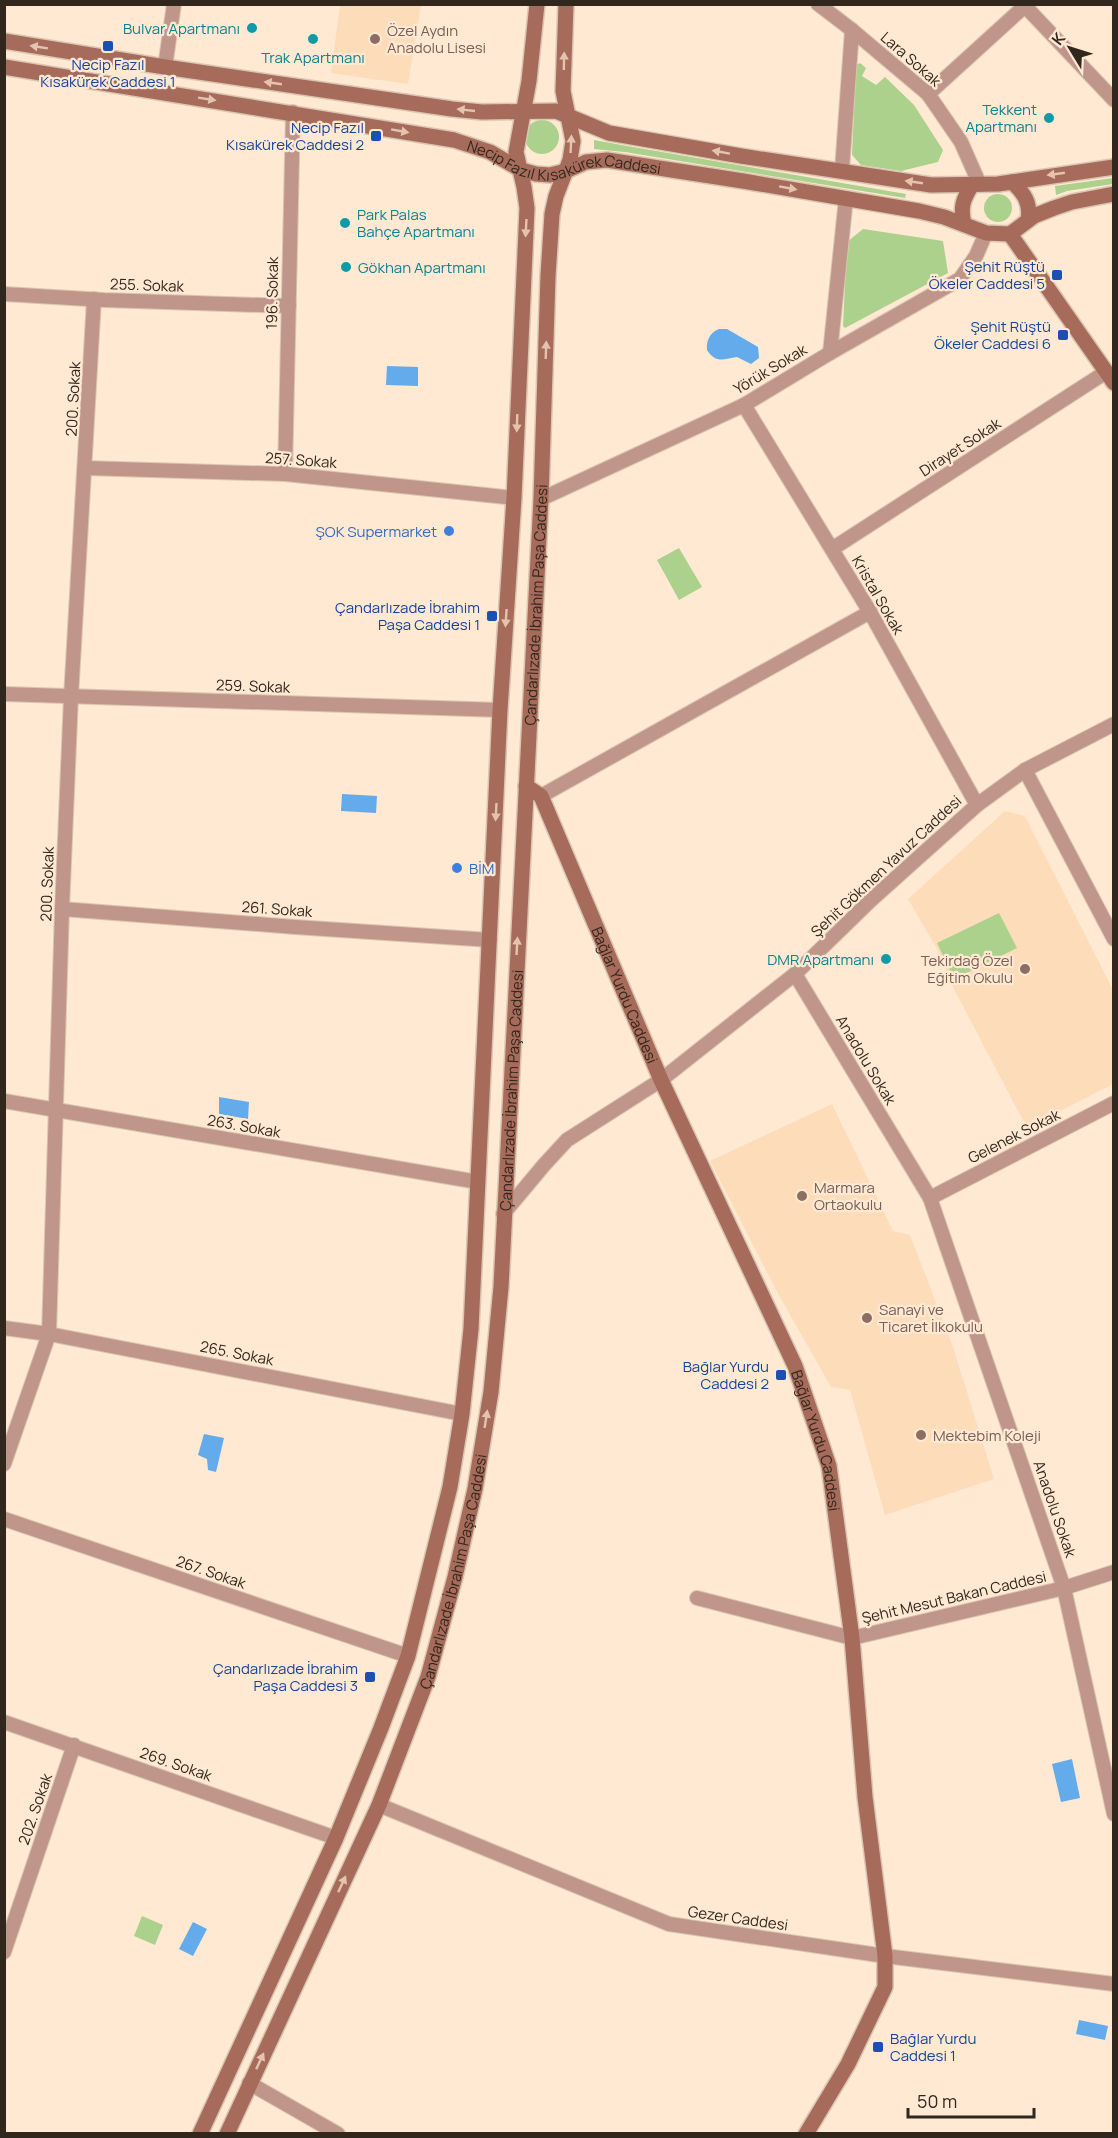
<svg xmlns="http://www.w3.org/2000/svg" width="1118" height="2138" font-family="Manrope,sans-serif">
<style>
.built{fill:#fddcba}
.green{fill:#abd18d}
.water{fill:#64abeb}
.lines{fill:none;stroke-linecap:round;stroke-linejoin:round}
.street-casing{stroke:#dac6b2;stroke-width:16}
.secondary-casing{stroke:#dac6b2;stroke-width:18}
.street{stroke:#c0968b;stroke-width:14}
.secondary{stroke:#a66b5b;stroke-width:15}
.oneway{fill:#e4c3af}
.culture-dot{fill:#0f9aa8;stroke:#ffe9d3;stroke-width:2}
.education-dot{fill:#8d6e63;stroke:#ffe9d3;stroke-width:2}
.transit-dot{fill:#1a4fb4;stroke:#ffe9d3;stroke-width:2}
.shop-dot{fill:#3f7fe0;stroke:#ffe9d3;stroke-width:2}
.labels{text-anchor:middle;dominant-baseline:central;stroke-width:4.5;stroke-linejoin:round;paint-order:stroke}
.culture-label{font-size:15px;fill:#0d838f;stroke:#ffe9d3;text-anchor:end}
.education-label{font-size:15px;fill:#785e54;stroke:#ffe9d3;text-anchor:start}
.street-label{font-size:15px;fill:#31271c;stroke:#ffe9d3}
.transit-label{font-size:15px;fill:#164399;stroke:#ffe9d3;text-anchor:end}
.shop-label{font-size:15px;fill:#366cbe;stroke:#ffe9d3;text-anchor:end}
</style>
<rect width="100%" height="100%" fill="#ffe9d3"/>
<g class="built">
<polygon points="340,5 421,5 408,84 331,73"/>
<polygon points="1005,811 1025,816 1113,990 1113,1084 1027,1128 955,991 937,949 908,899"/>
<polygon points="832,1104 893,1231 910,1235 953,1347 994,1479 885,1515 850,1390 831,1387 776,1290 710,1161"/>
</g>
<g class="green">
<polygon points="860,63 866,68 862,76 876,85 885,77 914,105 943,150 938,162 901,171 861,165 852,155 856,65"/>
<circle cx="542" cy="137" r="17"/>
<polygon points="594,140 627,146 906,194 905,198 625,152 594,149"/>
<polygon points="1113,178 1113,184 1067,191 1056,195 1055,186"/>
<circle cx="998" cy="208" r="14"/>
<polygon points="863,229 943,241 948,273 845,328 843,326 847,242"/>
<polygon points="679,548 702,587 679,600 657,560"/>
<polygon points="999,913 1017,948 954,979 937,943"/>
<polygon points="142,1916 163,1925 155,1945 134,1936"/>
</g>
<g class="water">
<path d="M719,329H727L758,347L759,358L751,364L737,357C724,359 716,364 707,350C706,341 710,332 719,329Z"/>
<polygon points="387,366 418,367 418,386 386,385"/>
<polygon points="342,794 377,796 376,813 341,811"/>
<polygon points="219,1097 249,1102 248,1119 219,1114"/>
<polygon points="204,1434 224,1438 216,1472 208,1470 207,1459 198,1455"/>
<polygon points="1072,1759 1080,1798 1061,1802 1052,1764"/>
<polygon points="193,1922 207,1929 193,1956 179,1949"/>
<polygon points="1079,2020 1108,2026 1105,2040 1076,2034"/>
</g>
<g class="lines">
<g class="street-casing">
<g id="street">
<polyline points="818,4 852,30 928,94 961,142 980,185"/>
<polyline points="1023,4 1114,100"/>
<polyline points="165,67 174,4"/>
<polyline points="928,94 1027,4"/>
<polyline points="842,170 852,30"/>
<polyline points="4,294 104,300 289,306"/>
<polyline points="830,353 846,198"/>
<polyline points="744,405 870,612 977,805"/>
<polyline points="85,468 285,474 514,498"/>
<polyline points="285,474 293,112"/>
<polyline points="541,499 744,405 830,353 960,279 976,256 986,233"/>
<polyline points="832,549 1106,372"/>
<polyline points="4,694 500,710"/>
<polyline points="1025,770 1114,939"/>
<polyline points="541,796 870,612"/>
<polyline points="62,909 295,927 490,940"/>
<polyline points="795,974 930,1198 1064,1588 1114,1814"/>
<polyline points="4,1101 478,1182"/>
<polyline points="930,1198 1114,1103"/>
<polyline points="503,1214 544,1165 567,1140 661,1080 795,974 871,900 977,805 1025,770 1114,724"/>
<polyline points="4,1328 49,1334 462,1414"/>
<polyline points="4,1464 49,1334 62,909 71,697 94,299"/>
<polyline points="4,1519 408,1656"/>
<polyline points="697,1598 852,1638 1064,1588 1114,1572"/>
<polyline points="4,1722 336,1838"/>
<polyline points="379,1805 669,1924 885,1956 1114,1984"/>
<polyline points="4,1952 74,1745"/>
<polyline points="249,2083 338,2134"/>
</g>
</g>
<g class="secondary-casing">
<g id="secondary">
<polyline points="4,41 165,67 452,109 482,112 556,111 609,133 741,156 931,185 998,184 1114,167"/>
<path id="s1" d="M4,67L454,140L490,152L521,170L536,174L550,175L566,171L586,162L607,160L743,181L919,211L944,217L986,233L1010,234L1034,216L1054,208L1072,202L1114,194"/>
<path d="M1012,182C1024,193 1031,203 1028,220"/>
<path d="M964,224C960,207 963,199 972,185"/>
<polyline points="1010,234 1114,383"/>
<path id="s2" d="M526,786L541,796L661,1080L795,1366L829,1466L852,1638L865,1797L885,1956V1987L848,2064L806,2134"/>
<polyline points="200,2134 336,1838 381,1728 408,1656 450,1487 462,1414 471,1329 500,710 514,498 527,208 524,187 516,152 529,81 537,4"/>
<path id="s3" d="M227,2134L379,1805L428,1677L455,1577L475,1489L491,1392L501,1287L541,499L548,276L552,214L556,196L570,160L573,141L563,91L566,4"/>
</g>
</g>
<use href="#street" class="street"/>
<use href="#secondary" class="secondary"/>
</g>
<defs><path id="oneway-solid" d="M-6-.8H1V-3.2L6.5 0L1 3.2V.8H-6Z" transform="scale(1.5)"/></defs>
<g class="oneway">
<use href="#oneway-solid" transform="translate(39 47) rotate(-171)"/>
<use href="#oneway-solid" transform="translate(564 61) rotate(-89)"/>
<use href="#oneway-solid" transform="translate(273 83) rotate(-172)"/>
<use href="#oneway-solid" transform="translate(207 99) rotate(9)"/>
<use href="#oneway-solid" transform="translate(466 110) rotate(-174)"/>
<use href="#oneway-solid" transform="translate(400 131) rotate(10)"/>
<use href="#oneway-solid" transform="translate(571 144) rotate(-87)"/>
<use href="#oneway-solid" transform="translate(721 152) rotate(-170)"/>
<use href="#oneway-solid" transform="translate(1056 174) rotate(172)"/>
<use href="#oneway-solid" transform="translate(914 182) rotate(-172)"/>
<use href="#oneway-solid" transform="translate(788 188) rotate(10)"/>
<use href="#oneway-solid" transform="translate(526 228) rotate(93)"/>
<use href="#oneway-solid" transform="translate(546 350) rotate(-88)"/>
<use href="#oneway-solid" transform="translate(517 423) rotate(92)"/>
<use href="#oneway-solid" transform="translate(506 618) rotate(94)"/>
<use href="#oneway-solid" transform="translate(496 812) rotate(93)"/>
<use href="#oneway-solid" transform="translate(517 946) rotate(-87)"/>
<use href="#oneway-solid" transform="translate(486 1419) rotate(-81)"/>
<use href="#oneway-solid" transform="translate(342 1884) rotate(-65)"/>
<use href="#oneway-solid" transform="translate(260 2061) rotate(-65)"/>
</g>
<g class="culture-dot">
<circle cx="252" cy="28" r="6"/>
<circle cx="313" cy="39" r="6"/>
<circle cx="1049" cy="118" r="6"/>
<circle cx="345" cy="223" r="6"/>
<circle cx="346" cy="267" r="6"/>
<circle cx="886" cy="959" r="6"/>
</g>
<g class="education-dot">
<circle cx="375" cy="39" r="6"/>
<circle cx="1025" cy="969" r="6"/>
<circle cx="802" cy="1196" r="6"/>
<circle cx="867" cy="1318" r="6"/>
<circle cx="921" cy="1435" r="6"/>
</g>
<g class="transit-dot">
<rect x="102" y="40" width="12" height="12" rx="3"/>
<rect x="370" y="130" width="12" height="12" rx="3"/>
<rect x="1051" y="269" width="12" height="12" rx="3"/>
<rect x="1057" y="329" width="12" height="12" rx="3"/>
<rect x="486" y="610" width="12" height="12" rx="3"/>
<rect x="775" y="1369" width="12" height="12" rx="3"/>
<rect x="364" y="1671" width="12" height="12" rx="3"/>
<rect x="872" y="2041" width="12" height="12" rx="3"/>
</g>
<g class="shop-dot">
<circle cx="449" cy="531" r="6"/>
<circle cx="457" cy="868" r="6"/>
</g>
<g class="labels">
<g class="culture-label">
<text x="240" y="28">Bulvar Apartmanı</text>
<text x="313" y="57" text-anchor="middle">Trak Apartmanı</text>
<text x="1037" y="109">Tekkent<tspan x="1037" dy="17">Apartmanı</tspan></text>
<text x="357" y="214" text-anchor="start">Park Palas<tspan x="357" dy="17">Bahçe Apartmanı</tspan></text>
<text x="358" y="267" text-anchor="start">Gökhan Apartmanı</text>
<text x="874" y="959">DMR Apartmanı</text>
</g>
<g class="education-label">
<text x="387" y="30">Özel Aydın<tspan x="387" dy="17">Anadolu Lisesi</tspan></text>
<text x="1013" y="960" text-anchor="end">Tekirdağ Özel<tspan x="1013" dy="17">Eğitim Okulu</tspan></text>
<text x="814" y="1187">Marmara<tspan x="814" dy="17">Ortaokulu</tspan></text>
<text x="879" y="1309">Sanayi ve<tspan x="879" dy="17">Ticaret İlkokulu</tspan></text>
<text x="933" y="1435">Mektebim Koleji</text>
</g>
<g class="street-label">
<text transform="translate(911 59) rotate(41)">Lara Sokak</text>
<text stroke="none"><textPath href="#s1" startOffset="572">Necip Fazıl Kısakürek Caddesi</textPath></text>
<text transform="translate(147 285) rotate(2)">255. Sokak</text>
<text transform="translate(272 293) rotate(-89)">196. Sokak</text>
<text transform="translate(770 369) rotate(-31)">Yörük Sokak</text>
<text transform="translate(73 399) rotate(-87)">200. Sokak</text>
<text transform="translate(960 447) rotate(-33)">Dirayet Sokak</text>
<text transform="translate(301 460) rotate(4)">257. Sokak</text>
<text transform="translate(878 595) rotate(60)">Kristal Sokak</text>
<text stroke="none"><textPath href="#s3" startOffset="1580">Çandarlızade İbrahim Paşa Caddesi</textPath></text>
<text transform="translate(253 686) rotate(2)">259. Sokak</text>
<text transform="translate(886 866) rotate(-43)">Şehit Gökmen Yavuz Caddesi</text>
<text transform="translate(47 884) rotate(-88)">200. Sokak</text>
<text transform="translate(277 909) rotate(4)">261. Sokak</text>
<text stroke="none"><textPath href="#s2" startOffset="234">Bağlar Yurdu Caddesi</textPath></text>
<text transform="translate(866 1060) rotate(59)">Anadolu Sokak</text>
<text stroke="none"><textPath href="#s3" startOffset="1094">Çandarlızade İbrahim Paşa Caddesi</textPath></text>
<text transform="translate(244 1126) rotate(10)">263. Sokak</text>
<text transform="translate(1014 1136) rotate(-27)">Gelenek Sokak</text>
<text transform="translate(237 1353) rotate(11)">265. Sokak</text>
<text stroke="none"><textPath href="#s2" startOffset="720">Bağlar Yurdu Caddesi</textPath></text>
<text transform="translate(1055 1509) rotate(71)">Anadolu Sokak</text>
<text transform="translate(211 1572) rotate(19)">267. Sokak</text>
<text stroke="none"><textPath href="#s3" startOffset="608">Çandarlızade İbrahim Paşa Caddesi</textPath></text>
<text transform="translate(954 1597) rotate(-13)">Şehit Mesut Bakan Caddesi</text>
<text transform="translate(176 1764) rotate(19)">269. Sokak</text>
<text transform="translate(35 1809) rotate(-71)">202. Sokak</text>
<text transform="translate(738 1918) rotate(8)">Gezer Caddesi</text>
</g>
<g class="transit-label">
<text x="108" y="64" text-anchor="middle">Necip Fazıl<tspan x="108" dy="17">Kısakürek Caddesi 1</tspan></text>
<text x="364" y="127">Necip Fazıl<tspan x="364" dy="17">Kısakürek Caddesi 2</tspan></text>
<text x="1045" y="266">Şehit Rüştü<tspan x="1045" dy="17">Ökeler Caddesi 5</tspan></text>
<text x="1051" y="326">Şehit Rüştü<tspan x="1051" dy="17">Ökeler Caddesi 6</tspan></text>
<text x="480" y="607">Çandarlızade İbrahim<tspan x="480" dy="17">Paşa Caddesi 1</tspan></text>
<text x="769" y="1366">Bağlar Yurdu<tspan x="769" dy="17">Caddesi 2</tspan></text>
<text x="358" y="1668">Çandarlızade İbrahim<tspan x="358" dy="17">Paşa Caddesi 3</tspan></text>
<text x="890" y="2038" text-anchor="start">Bağlar Yurdu<tspan x="890" dy="17">Caddesi 1</tspan></text>
</g>
<g class="shop-label">
<text x="437" y="531">ŞOK Supermarket</text>
<text x="469" y="868" text-anchor="start">BİM</text>
</g>
</g>
<rect width="1118" height="2138" fill="none" stroke="#31271c" stroke-width="12"/>
<g transform="translate(1070 48) rotate(308)" stroke="#ffe9d3" stroke-width="4.5" paint-order="stroke">
<path d="M0-4.5L10 22L0 15L-10 22Z" fill="#31271c"/>
<text y="-9" font-size="16" font-weight="bold" text-anchor="middle" fill="#31271c">K</text>
</g>
<path d="M908 2108v9h126v-9" fill="none" stroke="#31271c" stroke-width="3"/>
<text x="917" y="2108" font-size="18" fill="#31271c" stroke="#ffe9d3" stroke-width="4.5" paint-order="stroke">50 m</text>
</svg>
